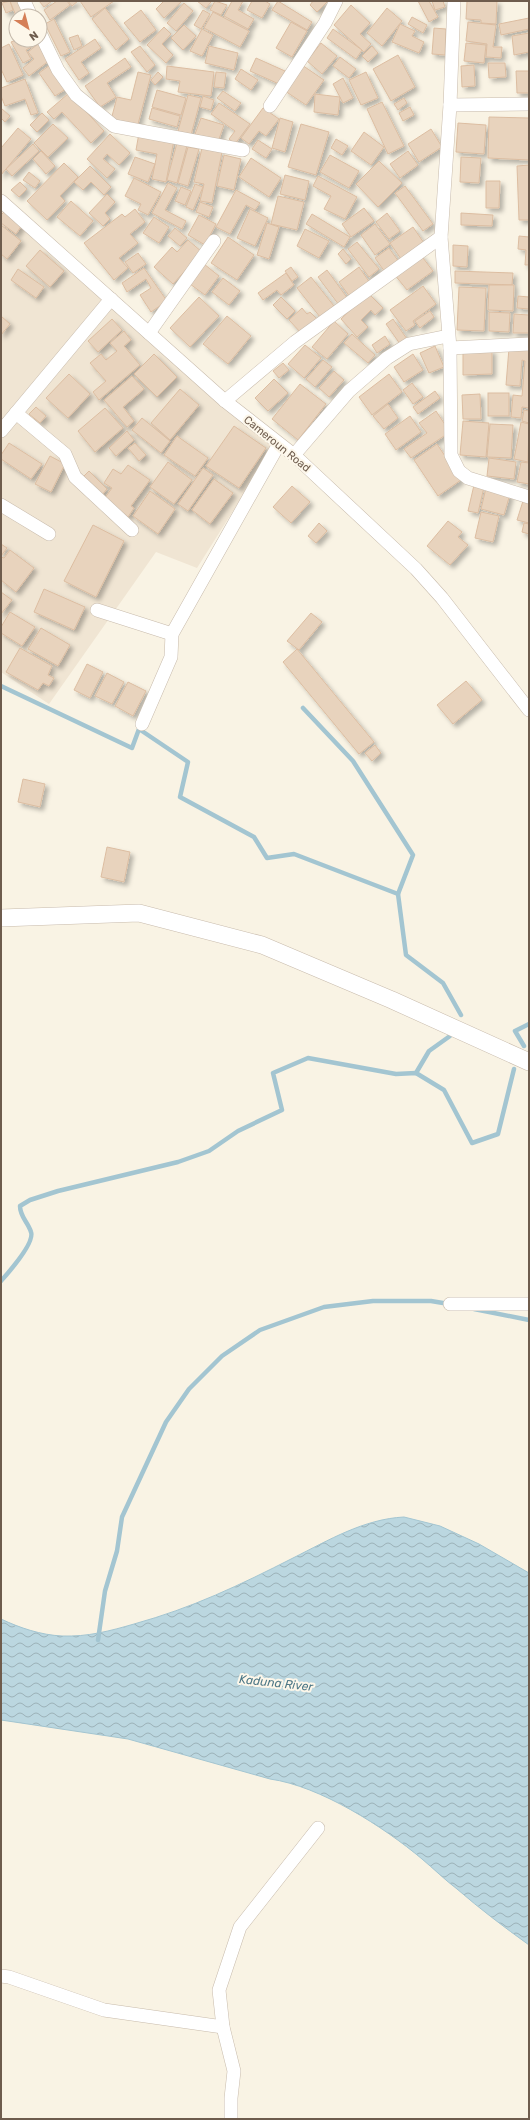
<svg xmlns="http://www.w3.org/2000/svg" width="530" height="2120" font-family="Rubik,sans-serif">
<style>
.residential{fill:#f0e5d3}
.water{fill:url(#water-waves);stroke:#a3c5d1}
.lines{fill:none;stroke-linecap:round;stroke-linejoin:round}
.stream{stroke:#a3c5d1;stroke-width:4.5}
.building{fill:#e8d3bd;stroke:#dcbda1;filter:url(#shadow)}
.minor-casing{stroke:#c8bbac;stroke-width:14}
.tertiary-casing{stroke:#c8bbac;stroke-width:18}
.minor{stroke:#fff;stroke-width:13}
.tertiary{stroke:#fff;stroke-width:17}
.labels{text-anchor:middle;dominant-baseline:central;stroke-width:4;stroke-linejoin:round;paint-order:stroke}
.street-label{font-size:11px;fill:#6e5c4d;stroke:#fdf7ea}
.water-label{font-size:12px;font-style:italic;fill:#4c7786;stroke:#fdf7ea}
</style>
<defs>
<pattern id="water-waves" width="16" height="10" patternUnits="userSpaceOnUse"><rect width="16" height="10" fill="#bbd7e0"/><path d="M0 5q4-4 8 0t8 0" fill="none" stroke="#9cb2b8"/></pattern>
<filter id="shadow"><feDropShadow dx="3.5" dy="3.5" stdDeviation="2" flood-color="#0004"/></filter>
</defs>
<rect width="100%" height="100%" fill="#f9f3e4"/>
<polygon class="residential" points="1,200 274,446 197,568 156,552 49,704 1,672"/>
<path class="water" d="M404,1517L440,1526L479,1544L529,1573V1945C504,1927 480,1909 457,1889C445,1880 434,1869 422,1859C384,1827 320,1786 270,1779L128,1739L1,1720V1619C20,1628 41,1635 62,1636C87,1637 110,1631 134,1624C192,1608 240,1585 293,1558C329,1540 364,1519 404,1517Z"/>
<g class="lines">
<g class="stream">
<polyline points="1,686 132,748 139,729 188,762 180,797 254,837 267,858 294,854 398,894"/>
<polyline points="303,708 353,761 413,855 398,894 406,955 443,983 461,1015"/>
<polyline points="524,1046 515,1031 529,1024"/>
<polyline points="416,1073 429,1051 450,1036"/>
<path d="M1,1281C9,1272 35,1243 31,1232C28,1222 20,1217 20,1206L30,1200L58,1191L178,1162L209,1151L238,1131L282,1110L273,1073L308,1058L396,1074L416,1073L444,1090L472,1143L498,1134L514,1069"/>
<polyline points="474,1309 529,1320"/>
<polyline points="98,1640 105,1591 117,1551 122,1517 166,1422 189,1389 222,1356 260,1330 324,1307 373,1301 431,1301 449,1304"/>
</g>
</g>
<g class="building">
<polygon points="10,1 13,10 6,13 2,3"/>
<polygon points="10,1 22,1 28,16 16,16"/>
<polygon points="39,1 52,1 44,7"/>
<polygon points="57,1 67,1 70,5 50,20 44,10"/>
<polygon points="68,1 78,1 72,6"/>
<polygon points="80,1 114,1 91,17"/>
<polygon points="164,1 182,1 164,18 156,9"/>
<polygon points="197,1 210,1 211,2 206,8"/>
<polygon points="215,1 227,5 221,15 210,10"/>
<polygon points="232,1 243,1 238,10 254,19 248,29 224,16"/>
<polygon points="252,1 265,1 270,4 262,18 247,10"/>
<polygon points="278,1 312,22 307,30 272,10"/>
<polygon points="313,1 328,1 317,12 310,5"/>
<polygon points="418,1 429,1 438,17 429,22"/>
<polygon points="432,1 443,1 445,7 435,10"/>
<polygon points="467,1 497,1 496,24 481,23 481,20 466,19"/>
<polygon points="184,3 193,11 176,31 167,23"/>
<polygon points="351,5 370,23 360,34 371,44 364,52 334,25"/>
<polygon points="105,8 129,39 116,50 92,19"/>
<polygon points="387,8 402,21 382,46 367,33"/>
<polygon points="141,10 156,30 140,42 124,23"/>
<polygon points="203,10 210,14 201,29 194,25"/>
<polygon points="213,12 249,31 240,47 204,28"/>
<polygon points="412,17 427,25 423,33 408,24"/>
<polygon points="529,18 529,29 501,35 499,24"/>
<polygon points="54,19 70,52 61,56 45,24"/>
<polygon points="291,22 307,31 292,57 276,48"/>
<polygon points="468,22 496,25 493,47 502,47 501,58 486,57 487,44 466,41"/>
<polygon points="400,24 415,31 412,36 424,42 419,53 392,42"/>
<polygon points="184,25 196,36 183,50 171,38"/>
<polygon points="164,27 171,34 162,44 173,55 166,63 147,45"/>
<polygon points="434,28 446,29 445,55 432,54"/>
<polygon points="202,29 213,35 202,56 190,51"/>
<polygon points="333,29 362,50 356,59 327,38"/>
<polygon points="529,33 529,52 514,55 512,36"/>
<polygon points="78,35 82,46 74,50 69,38"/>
<polygon points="95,39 101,48 81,62 89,73 79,80 65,59"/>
<polygon points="16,40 39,40 40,42 26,50 31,59 23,63 11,42"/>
<polygon points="321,43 337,56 322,74 307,61"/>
<polygon points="466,43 486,45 484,63 464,61"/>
<polygon points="9,44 23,75 7,82 1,69 1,48"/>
<polygon points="38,44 50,60 29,76 23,68 34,59 28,52"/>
<polygon points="140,46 155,65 147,72 131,52"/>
<polygon points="209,46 238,53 234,70 205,63"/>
<polygon points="372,46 378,53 368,62 362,56"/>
<polygon points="398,55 415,87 391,101 373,69"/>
<polygon points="340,57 356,69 349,78 333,66"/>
<polygon points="125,58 131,67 107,83 116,97 100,107 85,86"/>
<polygon points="256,58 285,71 279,84 250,71"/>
<polygon points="488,63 505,63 506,77 489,78"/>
<polygon points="50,65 66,89 55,96 39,73"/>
<polygon points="302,65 324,80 306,105 285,91"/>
<polygon points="474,65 475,86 462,87 461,66"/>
<polygon points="167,66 214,72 211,96 178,92 180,81 166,79"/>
<polygon points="241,69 258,80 251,90 235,79"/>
<polygon points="516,71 529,71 529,93 517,93"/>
<polygon points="138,72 151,75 137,128 111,120 117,97 131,100"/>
<polygon points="158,72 163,77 155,85 151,80"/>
<polygon points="216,72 226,73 224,88 214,87"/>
<polygon points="366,72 378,98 361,105 349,80"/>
<polygon points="343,78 353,98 343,103 333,84"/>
<polygon points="25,79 38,113 31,115 25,99 5,106 1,96 1,88"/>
<polygon points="157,90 186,98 181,115 152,107"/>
<polygon points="223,91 241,103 235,111 217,98"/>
<polygon points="69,93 104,131 91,143 62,112 54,119 47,112"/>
<polygon points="315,94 340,97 338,115 314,112"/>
<polygon points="188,95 201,98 191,135 178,131"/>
<polygon points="203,96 214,100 211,110 200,107"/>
<polygon points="404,98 407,103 398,110 394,104"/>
<polygon points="382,102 404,146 388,154 367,109"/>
<polygon points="219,103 250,124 235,144 229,139 235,131 211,114"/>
<polygon points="410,107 414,115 403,121 399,113"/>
<polygon points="1,108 10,116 5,122 1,118"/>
<polygon points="152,108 180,116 177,127 149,119"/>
<polygon points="263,108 279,119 266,136 259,131 249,144 241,138"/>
<polygon points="42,113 49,120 37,132 30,125"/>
<polygon points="489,117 529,118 529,160 488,158"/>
<polygon points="201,118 224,125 218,142 195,134"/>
<polygon points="280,118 293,122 285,152 272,148"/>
<polygon points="458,123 486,125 484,154 456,152"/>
<polygon points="53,124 68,138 48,157 34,143"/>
<polygon points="301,124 329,132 316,175 288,167"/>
<polygon points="18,128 31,139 1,175 1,148"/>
<polygon points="431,129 442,147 419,162 408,144"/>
<polygon points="364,132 384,147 371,165 351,151"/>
<polygon points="139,133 174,140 166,182 152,179 157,154 136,150"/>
<polygon points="110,134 130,153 119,165 107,154 103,159 115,169 107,178 87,159"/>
<polygon points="336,139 348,146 342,155 331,148"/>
<polygon points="258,140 272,149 266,158 252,149"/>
<polygon points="177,143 187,146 177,183 167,180"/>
<polygon points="33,144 39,151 12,176 6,169"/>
<polygon points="188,147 199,149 188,186 178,183"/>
<polygon points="202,148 222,152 212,203 200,201 204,184 194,182"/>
<polygon points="41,151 55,166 46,174 33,159"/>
<polygon points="408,151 418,165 400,178 390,164"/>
<polygon points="224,155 241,159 234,190 217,186"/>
<polygon points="330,155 359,171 349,188 320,172"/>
<polygon points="135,157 155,164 148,182 128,174"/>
<polygon points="461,157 481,158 479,183 460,182"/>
<polygon points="251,158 281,178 269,197 239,177"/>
<polygon points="379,161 402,183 378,207 356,184"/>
<polygon points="64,163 78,177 60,196 65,201 47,220 27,201"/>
<polygon points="529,165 529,220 519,220 517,166"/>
<polygon points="90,166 111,187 104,195 91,182 83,190 74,182"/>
<polygon points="29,172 40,181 35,188 23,180"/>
<polygon points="285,175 309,181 305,200 280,194"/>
<polygon points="318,176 357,197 345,219 324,209 331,196 313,186"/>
<polygon points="134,178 161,192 148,215 138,210 141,204 125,196"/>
<polygon points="486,181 500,181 499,208 486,208"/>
<polygon points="20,182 27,189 19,197 11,190"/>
<polygon points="168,183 177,188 165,210 186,221 182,229 152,213"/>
<polygon points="195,184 203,187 193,210 186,207"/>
<polygon points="405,186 433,224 423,231 395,193"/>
<polygon points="181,187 191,191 185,205 175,201"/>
<polygon points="236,190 260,203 255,210 246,205 230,234 216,227"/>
<polygon points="107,194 115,202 105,213 110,219 103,226 89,213"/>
<polygon points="278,196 304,202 297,230 271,224"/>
<polygon points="71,201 93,221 80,236 57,217"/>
<polygon points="200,202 213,207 209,217 196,212"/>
<polygon points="364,208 374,221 351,237 342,224"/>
<polygon points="135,209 145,222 130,234 138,243 119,258 128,268 114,280 84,243 122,214 125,217"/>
<polygon points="250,209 268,218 255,246 237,238"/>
<polygon points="4,212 22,225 16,234 1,223 1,215"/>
<polygon points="387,213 400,231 389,239 376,222"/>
<polygon points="461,213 493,215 492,226 461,225"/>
<polygon points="312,214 350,237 344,247 306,224"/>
<polygon points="199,215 216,224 205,245 188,235"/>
<polygon points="154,217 169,227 159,243 143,233"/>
<polygon points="267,223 279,227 269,259 257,255"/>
<polygon points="375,224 390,244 375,255 361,235"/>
<polygon points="1,225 21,241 7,259 1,254"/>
<polygon points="413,227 424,243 401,259 390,243"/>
<polygon points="175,228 187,238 180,246 168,236"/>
<polygon points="305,229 329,241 319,258 297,246"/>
<polygon points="519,236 529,237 529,265 525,265 526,250 518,249"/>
<polygon points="228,237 254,255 237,280 211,263"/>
<polygon points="188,240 202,252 173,284 154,267 172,247 177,252"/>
<polygon points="357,242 379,269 369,277 348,249"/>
<polygon points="453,245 468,246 467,267 453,266"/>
<polygon points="389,248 399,262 385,272 375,258"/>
<polygon points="343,249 351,259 346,264 338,254"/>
<polygon points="40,250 64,271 50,287 26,266"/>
<polygon points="138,253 146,264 133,273 125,262"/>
<polygon points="420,254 433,271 407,290 394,274"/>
<polygon points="204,264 219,276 205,295 190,284"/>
<polygon points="291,267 298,277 292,281 285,271"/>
<polygon points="359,267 370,283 350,297 339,282"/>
<polygon points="144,268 167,301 151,312 140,295 151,288 146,279 127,292 122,283"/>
<polygon points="18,269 44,287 36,298 11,280"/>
<polygon points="327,270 348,299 339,305 318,277"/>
<polygon points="455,271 513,273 512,285 455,283"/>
<polygon points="286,273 294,285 281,295 277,290 263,300 258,293"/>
<polygon points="311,277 334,306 320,317 297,288"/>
<polygon points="223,278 240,291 229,305 212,292"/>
<polygon points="489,285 514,285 513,311 488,310"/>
<polygon points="423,286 436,304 413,321 415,325 406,331 390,310"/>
<polygon points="459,287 486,288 484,331 457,330"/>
<polygon points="368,293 383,308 375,315 371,310 361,320 368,327 357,337 341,319"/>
<polygon points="518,296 529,297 529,309 517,308"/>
<polygon points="199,297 219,316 190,347 170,328"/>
<polygon points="281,297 295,311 287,319 273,305"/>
<polygon points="302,308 307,314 310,312 317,319 301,333 289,320"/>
<polygon points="430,311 434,317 420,328 415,321"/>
<polygon points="489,312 510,313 509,332 489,331"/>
<polygon points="514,314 529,315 529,333 513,333"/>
<polygon points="1,316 10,324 1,335"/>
<polygon points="227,316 251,336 228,364 203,344"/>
<polygon points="112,319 122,330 98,352 88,341"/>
<polygon points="393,319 407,339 400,344 386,324"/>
<polygon points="334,321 348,334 327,359 312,347"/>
<polygon points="124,331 131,340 124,346 140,365 99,400 93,392 106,381 90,363 101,354 106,360 117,351 110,343"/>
<polygon points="352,334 375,355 368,363 344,343"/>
<polygon points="385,336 390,344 377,353 372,345"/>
<polygon points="305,345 321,358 304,378 288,364"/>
<polygon points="435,346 444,367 429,373 420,353"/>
<polygon points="509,348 529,350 529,408 522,407 521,418 511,417 513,395 522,396 525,361 522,360 520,386 506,385"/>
<polygon points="463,350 492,350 492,374 463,375"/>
<polygon points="154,354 177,377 157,397 134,374"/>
<polygon points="413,354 423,370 404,382 394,367"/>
<polygon points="323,360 332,367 315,387 306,379"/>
<polygon points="283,363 289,370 279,378 273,371"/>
<polygon points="334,371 344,380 329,397 319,388"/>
<polygon points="69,374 90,394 68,418 46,398"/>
<polygon points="389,374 402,392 372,415 359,397"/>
<polygon points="132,376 144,389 123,407 134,421 127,427 104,400"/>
<polygon points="274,379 288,393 268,411 255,398"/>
<polygon points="412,383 423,397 413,404 403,390"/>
<polygon points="300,384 326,404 298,440 272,419"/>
<polygon points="180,389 199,405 170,440 151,423"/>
<polygon points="435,391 440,398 418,414 413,407"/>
<rect x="488" y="393" width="21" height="23"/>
<polygon points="480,394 481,419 463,419 462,395"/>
<polygon points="388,404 398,418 384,429 373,416"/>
<polygon points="36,407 46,416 40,423 29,414"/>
<polygon points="105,408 123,428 95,452 78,431"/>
<polygon points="524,410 529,411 529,423 522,421"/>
<polygon points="436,411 450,432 411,458 404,449 427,433 419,423"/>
<polygon points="410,416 421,432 396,450 385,434"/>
<polygon points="142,418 170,441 161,453 132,430"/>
<polygon points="463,421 489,423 486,457 460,455"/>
<polygon points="521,422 529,424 528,462 514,459"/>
<polygon points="490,424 513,425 511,458 487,457"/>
<polygon points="234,426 266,448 239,488 206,466"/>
<polygon points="127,431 134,440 116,456 109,448"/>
<polygon points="177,436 208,458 195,476 164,455"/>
<polygon points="9,443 42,464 31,479 1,459 1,455"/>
<polygon points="135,443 146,455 139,461 128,448"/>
<polygon points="437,444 461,480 438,496 414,460"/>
<polygon points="50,456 65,464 51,492 35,484"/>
<polygon points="489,458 516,462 514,479 487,476"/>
<polygon points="168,462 192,480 174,504 150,487"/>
<polygon points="521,462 529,463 529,484 517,482"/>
<polygon points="128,465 150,480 131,506 134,508 128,517 104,499 112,488 104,483 113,469 121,474"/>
<polygon points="203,468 213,475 188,511 178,504"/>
<polygon points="89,471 107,489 101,496 83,477"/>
<polygon points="214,479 233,493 210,524 192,510"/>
<polygon points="474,485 484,487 478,513 468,511"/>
<polygon points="292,486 310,502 291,523 273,507"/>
<polygon points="486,488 510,494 504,515 481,509"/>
<polygon points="150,491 175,509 158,534 133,516"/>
<polygon points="523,501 529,502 529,523 517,520"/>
<polygon points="481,512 499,516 493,542 475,538"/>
<polygon points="448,521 462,532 458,537 468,545 450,565 427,546"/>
<polygon points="319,523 327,531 316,543 308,536"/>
<polygon points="524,523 529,524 529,534 522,532"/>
<polygon points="93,525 124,541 96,597 64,581"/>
<polygon points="1,544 7,548 1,556"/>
<polygon points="10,550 34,568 16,592 1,580 1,557 4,558"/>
<polygon points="44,589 85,607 74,630 34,612"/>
<polygon points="1,592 12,600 1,614"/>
<polygon points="10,612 35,627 22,646 1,633 1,627"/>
<polygon points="311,613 322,622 299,650 287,641"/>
<polygon points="41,628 70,645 58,666 28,649"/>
<polygon points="20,648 52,666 48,675 54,678 49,686 43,683 38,690 6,672"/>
<polygon points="297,649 374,742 359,754 283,662"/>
<polygon points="87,664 103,672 90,698 74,690"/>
<polygon points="107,673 124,682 112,704 95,696"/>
<polygon points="466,681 482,700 453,724 437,705"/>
<polygon points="128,682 146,691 133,716 115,706"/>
<polygon points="375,745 381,753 372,761 365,753"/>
<polygon points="23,779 45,784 40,807 18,802"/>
<polygon points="107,847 130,852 124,882 101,877"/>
</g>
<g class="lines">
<g class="minor-casing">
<g id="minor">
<polyline points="24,1 31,16"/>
<polyline points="454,1 450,105 441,237 450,348 451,455 459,471 468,478 529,497"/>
<polyline points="40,33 58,70 76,95 114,126 243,150"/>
<polyline points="450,105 529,104"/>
<polyline points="270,106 325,23 336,1"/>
<polyline points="1,201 225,401 294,455 416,569 442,598 529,710"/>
<polyline points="149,333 214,241"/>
<polyline points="450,348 529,344"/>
<polyline points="225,401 295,342 441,237"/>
<polyline points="16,413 65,454 75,477 132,530"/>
<polyline points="1,431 111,299"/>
<polyline points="294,455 349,391 387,358 409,344 448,336"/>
<polyline points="1,505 49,534"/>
<polyline points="97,610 172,634"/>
<polyline points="142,724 171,657 172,634 279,444"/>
<polyline points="450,1304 529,1304"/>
<polyline points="1,1976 9,1977 104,2010 223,2027"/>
<polyline points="231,2119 231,2098 234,2071 223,2027 219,1990 240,1927 318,1828"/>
</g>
</g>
<g class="tertiary-casing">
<polyline id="tertiary" points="1,918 139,913 262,945 392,1000 529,1062"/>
</g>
<use href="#minor" class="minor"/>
<use href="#tertiary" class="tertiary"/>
</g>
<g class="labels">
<g class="street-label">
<text transform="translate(277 444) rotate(39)">Cameroun Road</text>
</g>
<g class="water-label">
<text transform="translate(276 1683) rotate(6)">Kaduna River</text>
</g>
</g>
<rect width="530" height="2120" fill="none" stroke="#6e5c4d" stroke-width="4"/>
<g transform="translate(28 28) rotate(144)"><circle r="19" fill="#fdf7ea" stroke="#c4b9ab"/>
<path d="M0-3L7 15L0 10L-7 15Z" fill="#d57f57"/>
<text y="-6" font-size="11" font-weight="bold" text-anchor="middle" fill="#6e5c4d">N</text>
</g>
</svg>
